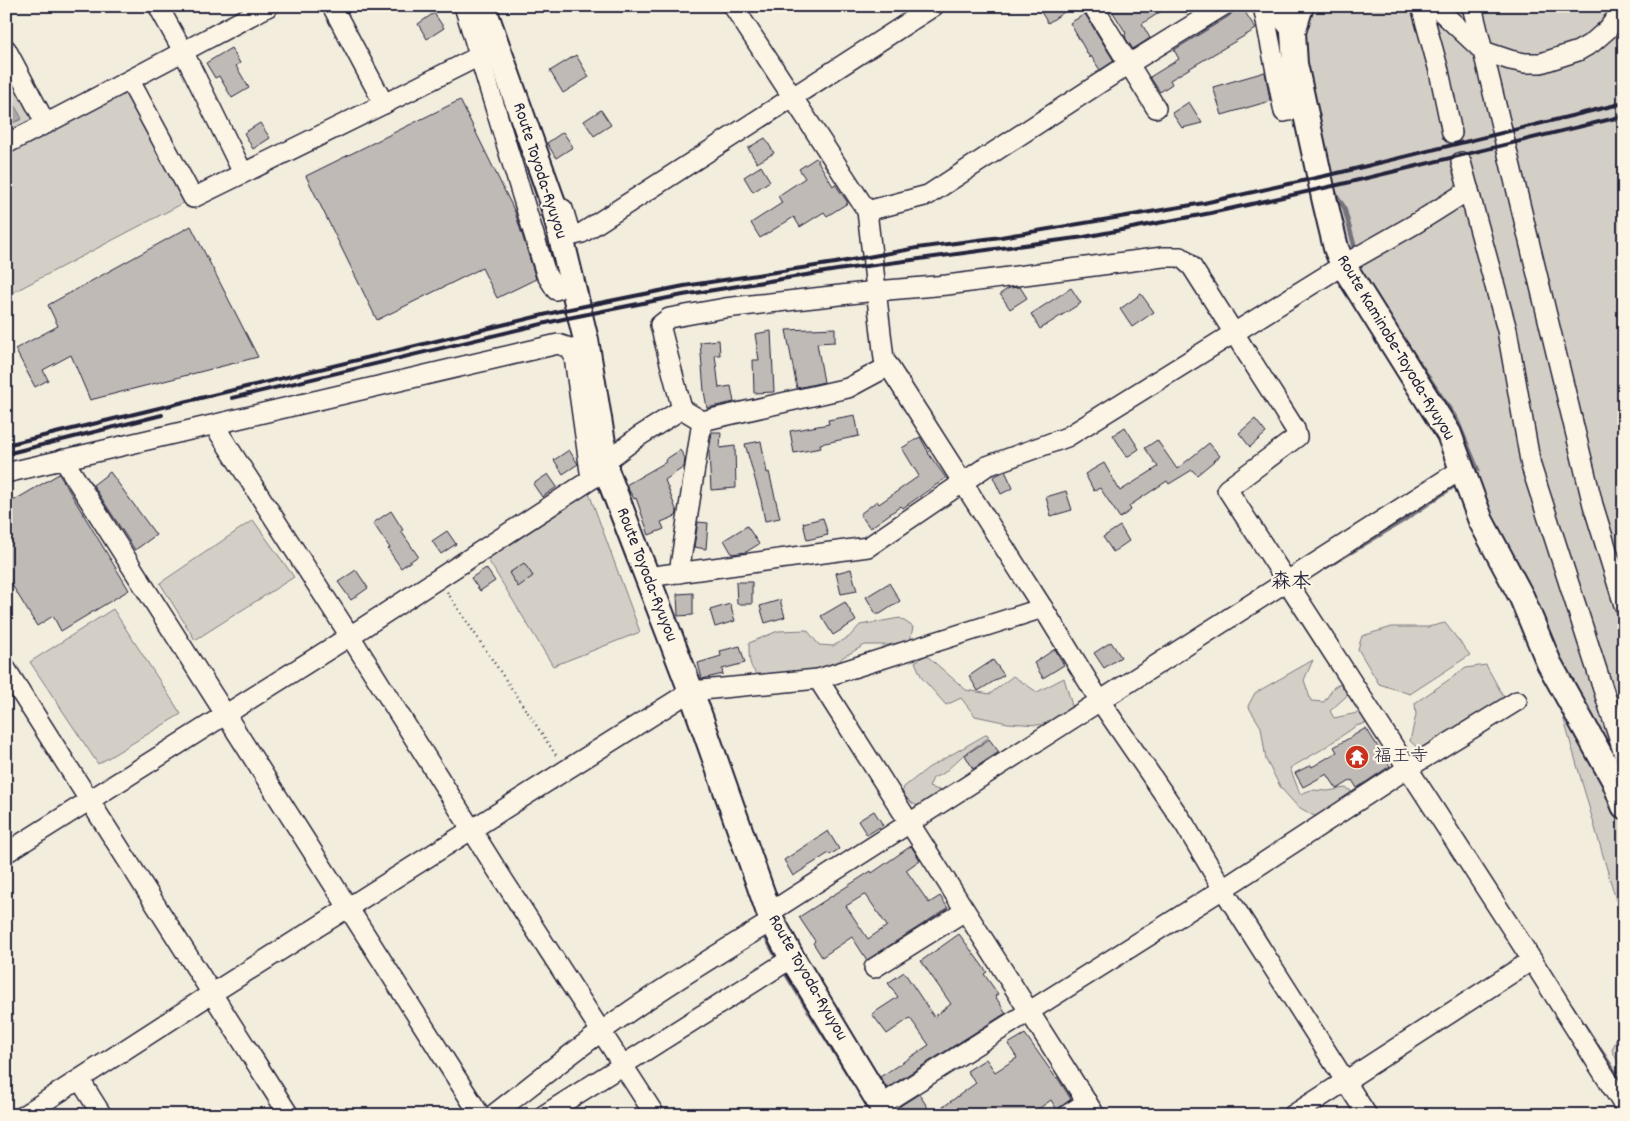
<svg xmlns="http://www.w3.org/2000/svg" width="1630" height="1121" font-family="Dekko,'Klee One',sans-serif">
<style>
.green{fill:#d4cfc6;stroke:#7b7880}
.water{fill:#aca7a6;stroke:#75727b}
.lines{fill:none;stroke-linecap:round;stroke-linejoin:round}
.stream{stroke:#75727b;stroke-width:4.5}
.building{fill:#bfbab6;stroke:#22223b;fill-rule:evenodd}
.minor-casing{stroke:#22223b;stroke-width:22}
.major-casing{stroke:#22223b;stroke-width:28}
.path{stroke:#22223b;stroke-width:2.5;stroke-dasharray:1 4;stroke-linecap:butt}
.minor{stroke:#fcf5e5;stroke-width:19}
.major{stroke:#fcf5e5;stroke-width:24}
.rail{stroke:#22223b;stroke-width:4}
.labels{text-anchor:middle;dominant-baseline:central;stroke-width:4.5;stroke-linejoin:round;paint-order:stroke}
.street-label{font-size:18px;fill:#22223b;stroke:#fcf5e5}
.poi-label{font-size:18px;fill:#22223b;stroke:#fcf5e5;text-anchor:start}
.quarter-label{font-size:20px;font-weight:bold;fill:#22223b;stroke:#fcf5e5}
</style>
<rect width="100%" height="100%" fill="#f3edde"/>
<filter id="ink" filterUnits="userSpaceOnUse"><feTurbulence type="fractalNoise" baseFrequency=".02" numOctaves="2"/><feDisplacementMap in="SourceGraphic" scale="10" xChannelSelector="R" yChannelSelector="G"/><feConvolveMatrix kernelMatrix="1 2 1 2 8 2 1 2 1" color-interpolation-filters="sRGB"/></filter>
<g filter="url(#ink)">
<g class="green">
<polygon points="1302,6 1624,6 1624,928 1544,651 1442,422 1364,298 1303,101"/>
<polygon points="6,51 46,124 6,144"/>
<polygon points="130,81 193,198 6,296 6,152"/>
<polygon points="589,493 640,632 553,666 487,558"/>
<polygon points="253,520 294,577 195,640 160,583"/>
<polygon points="113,609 181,714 98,764 30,662"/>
<path d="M900,618L913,627L910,641L887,645H865L843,657L836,665L768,683C749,670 749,665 749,643L778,631L807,630L819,645L833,646L849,637L860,625Z"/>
<polygon points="1445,623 1470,655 1410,694 1379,684 1358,649 1362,636 1392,627 1428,627"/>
<polygon points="926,655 966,690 990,694 1013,676 1037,692 1064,678 1071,702 1073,718 1038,725 1008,723 975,716 961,698 946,705 922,678 915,662"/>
<polygon points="1313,660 1304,680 1311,701 1324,702 1334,687 1346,681 1352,691 1330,711 1334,718 1362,712 1370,722 1356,726 1321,750 1290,768 1300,794 1311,790 1328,791 1345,788 1350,790 1352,795 1329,813 1314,816 1297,806 1281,788 1266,760 1261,727 1248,706 1255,693"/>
<polygon points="1486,665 1506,701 1419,749 1410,741 1416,715 1415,703 1466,668"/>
<polygon points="987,734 989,737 961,757 944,773 933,778 929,787 939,790 933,799 918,806 912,803 902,793 904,787 928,768"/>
<polygon points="1624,1022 1624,1074 1612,1050"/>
</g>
<polygon class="water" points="6,88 22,119 6,126"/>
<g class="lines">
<g class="stream">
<polyline points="1279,41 1284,60"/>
<polyline points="525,158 545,220"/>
<polyline points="1333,190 1344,207 1356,252"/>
<polyline points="1403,339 1457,420 1478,470 1472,473"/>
<polyline points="598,482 629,563"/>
<polyline points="1321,570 1404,520 1460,482"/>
<polyline points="763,932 778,960"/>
<polyline points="783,969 853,1082"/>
<polyline points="1572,1007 1624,1086"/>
</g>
</g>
<g class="building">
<polygon points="1037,6 1073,6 1048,23"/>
<polygon points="1109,6 1169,6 1142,24 1150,38 1133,49 1126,39 1125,34 1126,33"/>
<polygon points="1234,6 1241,6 1256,29 1170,80 1172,84 1160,92 1150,77 1179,59 1174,50 1229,16 1233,12"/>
<polygon points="434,13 444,28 427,39 418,24"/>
<polygon points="1085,14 1114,61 1100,70 1091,56 1090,58 1070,23"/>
<polygon points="231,48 240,63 236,66 249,88 232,98 219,76 215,78 206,63"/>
<polygon points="576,55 589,77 563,93 550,71"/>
<polygon points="1265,72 1270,101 1222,115 1213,87"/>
<polygon points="460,100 515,212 536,279 497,298 482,268 377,320 306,176"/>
<polygon points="1189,102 1202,123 1182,128 1172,113"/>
<polygon points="601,110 611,125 594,136 584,121"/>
<polygon points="260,123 270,138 253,149 244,133"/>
<polygon points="563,132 573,147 556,158 547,143"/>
<polygon points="765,138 774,153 757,163 748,148"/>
<polygon points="816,158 833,186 835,184 848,203 827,216 824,212 800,227 794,217 760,238 751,223 782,203 778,196 805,178 799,169"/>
<polygon points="761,166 770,181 753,192 744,177"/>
<polygon points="191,226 258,357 90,400 71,355 43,370 48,380 35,387 15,349 58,326 48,305"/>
<polygon points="1020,287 1027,298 1010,309 1000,294 1009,288"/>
<polygon points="1071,288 1081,303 1040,329 1031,314"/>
<polygon points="1141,294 1154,312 1132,327 1120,309"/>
<polygon points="835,328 835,342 817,343 824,382 797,388 786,330"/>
<polygon points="771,331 774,392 754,393 753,360 759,360 755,334"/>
<polygon points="719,340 720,355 715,355 719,388 731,386 734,402 707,408 704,391 700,342"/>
<polygon points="855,415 859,436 820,444 821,448 794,453 790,431 829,424 828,420"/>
<polygon points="1255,419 1266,433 1250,447 1239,433"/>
<polygon points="1125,427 1139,449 1127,457 1113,435"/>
<polygon points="712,432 721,432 720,448 735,446 736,488 711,490 709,452"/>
<polygon points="920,437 929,453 928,453 946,478 903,508 901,506 870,528 860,514 877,501 879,504 919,476 902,448"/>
<polygon points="1157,440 1177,469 1209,443 1220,456 1197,475 1192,470 1169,484 1167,481 1129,506 1131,510 1120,518 1100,488 1094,491 1085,474 1104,463 1120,491 1158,467 1145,448"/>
<polygon points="761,441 767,473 769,472 780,518 765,521 761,500 745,444"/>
<polygon points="569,450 578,464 563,474 554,460"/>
<polygon points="680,450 685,458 684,467 665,480 677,512 676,516 661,522 664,529 649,535 636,498 634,499 626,485 666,462 665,460"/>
<polygon points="1005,471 1013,488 1001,494 993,477"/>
<polygon points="110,472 156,535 135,550 93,485"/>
<polygon points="59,474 129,590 61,631 53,616 37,626 6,575 6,546 12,542 6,532 6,505"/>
<polygon points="548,474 557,487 542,497 533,484"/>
<polygon points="1066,491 1072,510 1051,516 1046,497"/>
<polygon points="391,511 403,530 401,531 418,556 401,568 388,549 390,548 373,523"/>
<polygon points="823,518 828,535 807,540 803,523"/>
<polygon points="698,522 708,523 706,549 694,547"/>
<polygon points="747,526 759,544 746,552 732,554 724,540"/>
<polygon points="1120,526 1129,541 1113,552 1103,537"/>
<polygon points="447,531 456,544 441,554 432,541"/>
<polygon points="524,563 533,576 518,587 509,573"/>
<polygon points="486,568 495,581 480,591 471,578"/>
<polygon points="851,569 857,591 841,594 836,573"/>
<polygon points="356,570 368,588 351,600 338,582"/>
<polygon points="736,582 752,582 752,604 737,604"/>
<polygon points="889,583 900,601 880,614 876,614 866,597"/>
<polygon points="693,593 693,615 678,616 677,594"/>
<polygon points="780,600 785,617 765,623 760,606"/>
<polygon points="845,602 856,621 833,635 821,616"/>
<polygon points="730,604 735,621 715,627 710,610"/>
<polygon points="1111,642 1121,657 1104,668 1094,653"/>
<polygon points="740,646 745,663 722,669 723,674 702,679 698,663 721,656 720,651"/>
<polygon points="1055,649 1064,665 1043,678 1034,663"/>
<polygon points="993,660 1004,675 978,691 969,676"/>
<polygon points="1366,728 1390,766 1357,788 1352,780 1337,789 1327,774 1303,787 1295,773 1311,765 1312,767 1337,752 1334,747"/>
<polygon points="989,739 999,752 973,769 965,755"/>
<polygon points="874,811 883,825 867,835 858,821"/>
<polygon points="828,831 839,849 830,855 829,853 793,876 784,860"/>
<path d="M911,846L920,860L906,870L929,903L940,896L948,908L867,960L852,937L822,957L813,943L815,941L799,917L871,871L872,873ZM864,895H866L887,926L868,939L846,906Z"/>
<polygon points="959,934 987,972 984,974 998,994 995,996 1006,1013 887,1088 880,1077 929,1045 910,1018 887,1034 872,1014 898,997 888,983 904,972 934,1017 951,1004 921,961"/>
<polygon points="1025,1034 1056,1078 1057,1077 1071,1099 1057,1110 1051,1100 1030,1115 932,1115 976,1083 967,1071 986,1059 995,1072 1017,1058 1008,1044"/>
<polygon points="919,1094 928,1108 918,1115 906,1115 900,1106"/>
</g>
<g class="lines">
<g class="minor-casing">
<g id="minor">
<polyline points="158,6 183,51 243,173"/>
<polyline points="332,6 384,104"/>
<polyline points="464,6 546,274 556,290"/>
<polyline points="733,6 867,211 884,359 1043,608 1100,701 1185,825 1223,889 1367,1115"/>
<polyline points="1093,6 1156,108"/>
<polyline points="1263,6 1284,112 1304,108"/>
<polyline points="1280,6 1283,20 1293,32"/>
<polyline points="1421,6 1439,71 1452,133"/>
<polyline points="1435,6 1483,51 1510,60 1525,63 1541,63 1578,51 1592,43 1608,29 1624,7"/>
<polyline points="1472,6 1593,505 1624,605"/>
<polyline points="6,49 46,124"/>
<polyline points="130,81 193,198 384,104 497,47"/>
<path d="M6,144C95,99 182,52 269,6"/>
<polyline points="1461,162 1507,330 1531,466 1624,754"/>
<polyline points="563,209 569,229 574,235 582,233 934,6"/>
<polyline points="867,211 928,195 1129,64 1223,6"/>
<polyline points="682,409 702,421 848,388 889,366"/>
<polyline points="214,425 350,636 495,867 655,1115"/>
<polyline points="63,459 480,1115"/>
<polyline points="606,461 638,437 682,409 660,325 669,318 725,308 876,291 947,285 1163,257 1181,257 1192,267 1295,429 1297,437 1227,489 1532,960 1624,1106"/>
<polyline points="6,473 558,344 570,348 574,357 591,479"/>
<polyline points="679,573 702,421"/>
<polyline points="647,577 868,547 987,466 1067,437 1343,265 1415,224 1469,190"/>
<polyline points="6,669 289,1115"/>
<polyline points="818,679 1095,1115"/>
<polyline points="6,853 350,636 601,473"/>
<polyline points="769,913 1462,469"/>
<polyline points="874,968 965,911"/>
<polyline points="80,1080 102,1115"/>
<polyline points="881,1105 1223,889 1408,768 1517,701"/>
<polyline points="24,1115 211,994 691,691 818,679 1043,608"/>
<path d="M493,1115C529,1087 565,1058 602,1031C657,991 714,956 772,921"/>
<polyline points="544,1115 792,958"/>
<polyline points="1067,1115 1087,1102"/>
<polyline points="1293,1115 1532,960"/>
</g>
</g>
<g class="major-casing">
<g id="major">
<polyline points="483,6 552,200 586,340 606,461 606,470 691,691 772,921 792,958 887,1115"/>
<polyline points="1301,6 1293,32 1295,64 1325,202 1336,248 1343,265 1449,434 1481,521 1522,598 1549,663 1614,780 1624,806"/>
</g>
</g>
<polyline class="path" points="447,592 558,758"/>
<use href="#minor" class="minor"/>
<use href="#major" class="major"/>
<g class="rail">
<polyline points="232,398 563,319 683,295 837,270 1084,237 1211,213 1342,184 1624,116"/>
<polyline points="6,445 560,311 684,286 835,263 917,248 1001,237 1204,203 1338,173 1624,103"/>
<polyline points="6,454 162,415"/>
</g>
</g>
</g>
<defs>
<g id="temple-disc" transform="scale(1.25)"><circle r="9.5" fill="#c8321e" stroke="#fcf5e5"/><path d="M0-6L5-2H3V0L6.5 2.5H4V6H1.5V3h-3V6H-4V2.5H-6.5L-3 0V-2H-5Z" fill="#fff"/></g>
</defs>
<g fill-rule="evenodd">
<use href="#temple-disc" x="1357" y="757"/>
</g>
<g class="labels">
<g class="street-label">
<text transform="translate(539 171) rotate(72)">Route Toyoda-Ryuyou</text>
<text transform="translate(1395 348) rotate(59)">Route Kaminobe-Toyoda-Ryuyou</text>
<text transform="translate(646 575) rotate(69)">Route Toyoda-Ryuyou</text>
<text transform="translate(807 978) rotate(60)">Route Toyoda-Ryuyou</text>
</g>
<g class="poi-label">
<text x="1374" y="757">福王寺</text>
</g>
<g class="quarter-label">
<text x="1291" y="583">森本</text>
</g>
</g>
<rect width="1630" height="1121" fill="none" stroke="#fcf5e5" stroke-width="25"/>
<rect x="12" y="12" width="1605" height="1096" fill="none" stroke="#22223b" stroke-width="2" filter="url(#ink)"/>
</svg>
